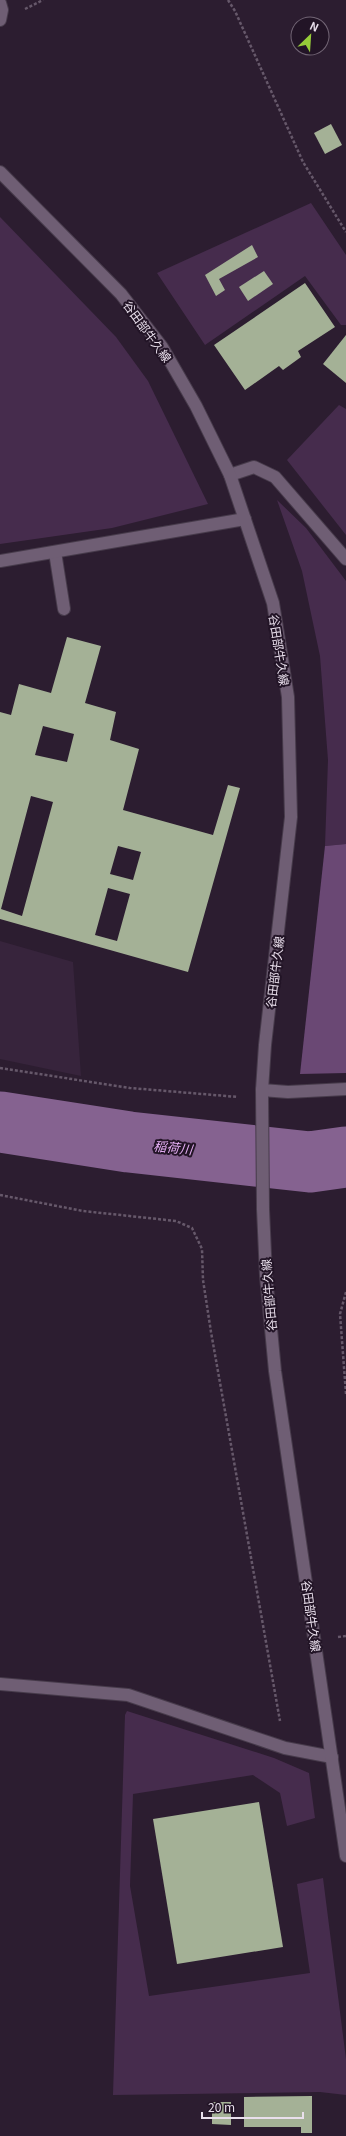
<svg xmlns="http://www.w3.org/2000/svg" width="346" height="2136" font-family="Georgia,'Noto Sans JP',serif">
<style>
.built{fill:#37243c}
.green{fill:#462c4d}
.forest{fill:#6a4874}
.lines{fill:none;stroke-linecap:round;stroke-linejoin:round}
.river{stroke:#856290;stroke-width:61}
.building{fill:#a4b196;fill-rule:evenodd}
.service-casing{stroke:#473b4b;stroke-width:14}
.minor-casing{stroke:#473b4b;stroke-width:14}
.secondary-casing{stroke:#473b4b;stroke-width:14}
.path{stroke:#66586a;stroke-width:2.5;stroke-dasharray:3 2;stroke-linecap:butt}
.service{stroke:#6f5e74;stroke-width:12}
.minor{stroke:#6f5e74;stroke-width:12}
.secondary{stroke:#6f5e74;stroke-width:12}
.labels{text-anchor:middle;dominant-baseline:central;stroke-width:4;stroke-linejoin:round;paint-order:stroke}
.street-label{font-size:12px;fill:#e9dfec;stroke:#221426}
.water-label{font-size:13px;font-style:italic;fill:#e3adf2;stroke:#221426}
</style>
<rect width="100%" height="100%" fill="#2c1d30"/>
<polygon class="built" points="0,941 73,962 81,1076 0,1059"/>
<g class="green">
<polygon points="311,203 346,255 346,325 341,325 305,276 205,345 157,273"/>
<polygon points="0,217 116,337 148,381 208,504 112,528 0,544"/>
<polygon points="339,405 346,409 346,535 287,460"/>
<polygon points="277,500 306,528 346,581 346,844 325,846 328,760 320,656 302,571"/>
<polygon points="127,1711 274,1758 309,1773 315,1818 287,1826 280,1793 253,1775 133,1794 130,1886 149,1996 310,1973 297,1884 323,1878 346,2059 346,2095 320,2092 113,2095 125,1715"/>
</g>
<polygon class="forest" points="346,844 346,1073 300,1074 325,846"/>
<g class="lines">
<polyline class="river" points="0,1122 129,1142 310,1162 346,1157"/>
</g>
<g class="building">
<polygon points="331,124 342,145 325,154 314,133"/>
<polygon points="252,245 258,257 219,279 225,290 216,296 205,275"/>
<polygon points="264,271 273,284 248,301 239,287"/>
<polygon points="305,283 335,327 298,351 301,357 283,370 279,366 245,390 214,345"/>
<polygon points="346,335 346,383 323,364"/>
<path d="M67,637L101,646L85,703L116,712L110,740L139,749L123,810L213,835L228,785L240,788L188,972L0,919V712L11,715L19,684L51,693ZM43,726L74,734L67,762L35,755ZM31,796L53,802L22,916L1,909ZM118,846L141,852L133,880L110,874ZM108,888L130,894L117,941L95,935Z"/>
<polygon points="259,1802 283,1947 177,1964 153,1819"/>
<polygon points="312,2096 312,2133 301,2133 301,2127 244,2127 244,2097"/>
<polygon points="212,2102 231,2102 231,2125 212,2124"/>
</g>
<g class="lines">
<g class="service-casing">
<polyline id="service" points="55,552 64,609"/>
</g>
<g class="minor-casing">
<g id="minor">
<polyline points="0,3 2,10 0,20"/>
<polyline points="230,475 254,467 275,477 346,559"/>
<polyline points="0,561 245,519"/>
<polyline points="262,1090 288,1092 346,1089"/>
<polyline points="0,1684 128,1695 285,1748 332,1757"/>
</g>
</g>
<g class="secondary-casing">
<polyline id="secondary" points="0,172 121,294 162,347 196,406 230,475 273,603 288,697 291,817 265,1045 262,1090 263,1209 266,1276 275,1371 346,1856"/>
</g>
<g class="path">
<polyline points="228,0 235,11 303,162 346,232"/>
<polyline points="25,9 43,0"/>
<polyline points="0,1068 130,1088 238,1097"/>
<polyline points="0,1195 83,1211 176,1221 192,1228 202,1249 203,1280 211,1332 280,1721"/>
<polyline points="346,1292 340,1314 346,1394"/>
<polyline points="338,1637 346,1636"/>
</g>
<use href="#service" class="service"/>
<use href="#minor" class="minor"/>
<use href="#secondary" class="secondary"/>
</g>
<g class="labels">
<g class="street-label">
<text transform="translate(148 331) rotate(54)">谷田部牛久線</text>
<text transform="translate(280 650) rotate(81)">谷田部牛久線</text>
<text transform="translate(274 972) rotate(-83)">谷田部牛久線</text>
<text transform="translate(268 1295) rotate(-95)">谷田部牛久線</text>
<text transform="translate(312 1616) rotate(82)">谷田部牛久線</text>
</g>
<g class="water-label">
<text transform="translate(173 1147) rotate(6)">稲荷川</text>
</g>
</g>
<g transform="translate(310 36) rotate(25)"><circle r="19" fill="#221426" stroke="#726575"/>
<path d="M0-3L7 15L0 10L-7 15Z" fill="#96cc39"/>
<text y="-6" font-size="11" font-weight="bold" text-anchor="middle" fill="#e9dfec">N</text>
</g>
<path d="M202 2112v6h101v-6" fill="none" stroke="#e9dfec" stroke-width="2"/>
<text x="208" y="2112" font-size="12" fill="#e9dfec" stroke="#221426" stroke-width="3" paint-order="stroke">20 m</text>
</svg>
